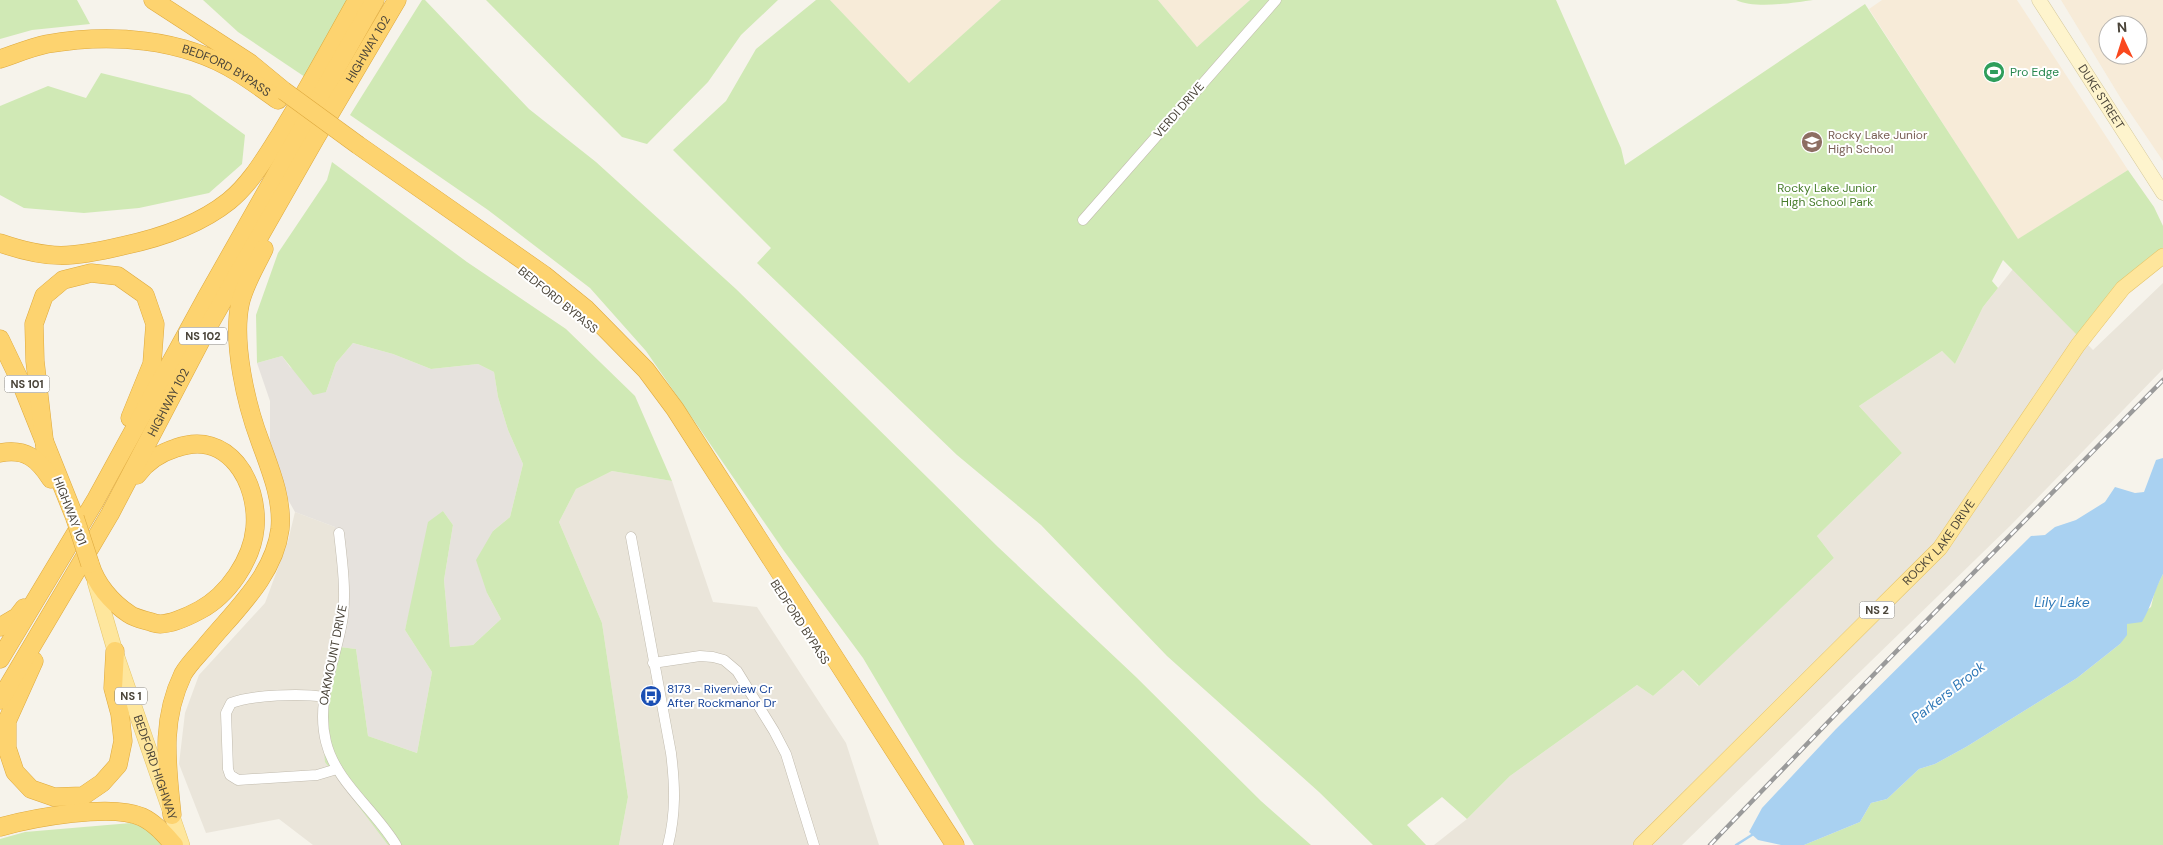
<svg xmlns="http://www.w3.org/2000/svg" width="2163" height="845" font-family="'DM Sans',sans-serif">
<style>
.residential{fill:#eae5da}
.commercial{fill:#f7ebd8;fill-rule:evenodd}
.industrial{fill:#e6e2dd}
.green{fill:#d0e9b5}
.water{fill:#a9d1f1}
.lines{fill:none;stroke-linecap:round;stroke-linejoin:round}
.stream{stroke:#a9d1f1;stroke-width:2.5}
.minor-casing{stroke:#c1bbae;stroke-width:11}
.secondary-casing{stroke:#d5c89b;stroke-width:15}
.primary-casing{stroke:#e5c56b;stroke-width:16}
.motorway-casing{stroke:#dea93d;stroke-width:19}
.minor{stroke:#fff;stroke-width:10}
.secondary{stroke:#fef4cd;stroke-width:14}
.primary{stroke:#fee69c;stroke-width:15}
.motorway{stroke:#fdd36f;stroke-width:18}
.rail-casing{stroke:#9a9a9a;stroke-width:4.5}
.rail{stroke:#fff;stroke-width:2.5;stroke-dasharray:8;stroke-linecap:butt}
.motorway-bridge-casing{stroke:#dea93d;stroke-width:19;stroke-linecap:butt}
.motorway-bridge{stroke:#fdd36f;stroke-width:18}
.labels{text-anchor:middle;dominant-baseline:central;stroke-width:4;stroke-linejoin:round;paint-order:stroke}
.shield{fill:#fff;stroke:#807c74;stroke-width:1}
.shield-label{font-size:11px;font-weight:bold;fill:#4a4439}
.street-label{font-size:12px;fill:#4a4439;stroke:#fff}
.leisure-label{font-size:12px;fill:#27864d;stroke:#fff;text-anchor:start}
.education-label{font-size:12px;fill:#785e54;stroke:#fff;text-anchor:start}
.park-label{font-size:12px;fill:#477d2b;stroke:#fff}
.transit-label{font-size:12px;fill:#164399;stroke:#fff;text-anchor:start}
.water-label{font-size:14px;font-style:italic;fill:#3079b8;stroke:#fff}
</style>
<rect width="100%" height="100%" fill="#f6f3eb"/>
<g class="residential">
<polygon points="2013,269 2093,350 2163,283 2163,369 2012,524 1682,845 1434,845 1467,819 1510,776 1637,685 1653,696 1683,670 1698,686 1834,558 1817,536 1902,453 1859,406 1942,351 1955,364 1983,307"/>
<polygon points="612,471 672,481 713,602 757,607 846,743 879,845 619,845 628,797 602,623 559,522 576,489"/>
<polygon points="295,512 335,527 340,604 320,707 388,845 313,845 279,819 206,833 179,764 185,713 199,675 265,603 288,541"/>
</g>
<g class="commercial">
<polygon points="830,0 1001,0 909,84"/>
<polygon points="1158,0 1250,0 1197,47"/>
<polygon points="1882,0 2017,0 2128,170 2018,240 1869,9"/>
<path d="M2061,0H2163V161L2123,102ZM2108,25H2138V55H2108Z"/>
</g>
<polygon class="industrial" points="353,343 393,354 431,369 478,364 494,372 498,397 508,430 523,464 510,517 493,531 487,593 501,619 473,645 450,647 444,580 453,525 443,511 414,593 405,630 432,672 417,753 368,736 356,649 332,646 340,604 335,527 295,512 282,489 270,444 270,401 257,363 282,356 290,367 326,392 336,363"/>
<g class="green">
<polygon points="0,0 77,0 90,24 32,30 0,39"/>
<polygon points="203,0 348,0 305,77 238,32"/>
<polygon points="422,0 425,0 529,109 596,162 736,289 998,547 1136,677 1261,801 1311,845 974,845 863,658 784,551 646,351 590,288 488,210 350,115"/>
<polygon points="486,0 778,0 741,35 708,82 647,144 622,137"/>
<polygon points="816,0 830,0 909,83 1001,0 1158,0 1197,47 1250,0 1556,0 1621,148 1625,165 1865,4 2018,239 2128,170 2154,207 2163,226 2163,249 2080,338 2003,260 1992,281 1998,288 1983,307 1955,364 1942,351 1859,406 1902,453 1817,536 1834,558 1699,686 1683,670 1653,696 1637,685 1510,776 1467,819 1442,797 1407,825 1426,845 1373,845 1319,792 1167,656 1041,525 957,455 757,263 771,248 673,150 726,101 756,49"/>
<path d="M1736,0H1813C1793,3 1754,9 1736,0Z"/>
<polygon points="101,73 190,95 245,135 242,164 209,193 139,208 84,213 24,208 0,195 0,106 48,86 86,98"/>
<polygon points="332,162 467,262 566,329 635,396 672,481 612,471 576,489 559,522 602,623 628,797 619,845 388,845 325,762 320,707 332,646 356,649 368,736 417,753 432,672 405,630 428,522 443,511 453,525 444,580 450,647 473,645 501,619 487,593 476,560 493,531 510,517 523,464 508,430 498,397 494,372 478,364 431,369 393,354 353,343 336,363 326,392 313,395 282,356 257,363 256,315 278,253 327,180"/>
<polygon points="2163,574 2163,845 1804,845 1860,822 1871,803 1887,799 1919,769 1935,764 1966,747 2077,678 2120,644 2127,624 2151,607 2155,590"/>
<polygon points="131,823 152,831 165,845 0,845 0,839 25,832"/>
</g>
<path class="water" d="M2163,458V574C2154,591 2152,605 2142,622L2127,624V635L2120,644L2077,678L1966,747L1935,764L1919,769L1887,799L1871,803L1860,822L1804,845H1781L1758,840L1749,832L1762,808L1836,729L2031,536L2045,535L2055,527L2076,520L2105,502L2115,487L2135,493L2144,492L2156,460Z"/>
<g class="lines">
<polyline class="stream" points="1736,845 1755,833"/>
<g class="minor-casing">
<g id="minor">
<polyline points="1083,220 1276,0"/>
<path d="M339,533C342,560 346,588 343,616C337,659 315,698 326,742C335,781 376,811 396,845"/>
<path d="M631,537L671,753C675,785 676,813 668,845"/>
<polyline points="653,663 700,656 713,657 724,660 737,671 774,731 786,754 814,845"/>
<path d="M324,697C301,693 252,695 231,703L226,713L228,769L230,775L238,780L317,775L337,769"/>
</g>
</g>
<g class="secondary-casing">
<g id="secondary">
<path id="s1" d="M2039,0L2163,193"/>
</g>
</g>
<g class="primary-casing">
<g id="primary">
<path id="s2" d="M95,582L115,651L182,845"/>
<path id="s3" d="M1641,845L1940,548L2078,345L2123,288L2163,256"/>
</g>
</g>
<g class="motorway-casing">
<g id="motorway">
<polyline points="153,0 250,63 284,91"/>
<path id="s4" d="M0,59C15,54 32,47 47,44C110,33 182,38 237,72C252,81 265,91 278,100"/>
<polyline points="358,145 544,275 586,309 646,370 675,409 955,845"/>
<path d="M0,243C49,260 72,258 122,246C160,238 199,225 229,201C251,183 265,158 280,135C307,91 332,45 357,0"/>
<polyline points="0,339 21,383 75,518"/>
<polyline points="45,448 35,361 34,324 44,296 63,280 91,273 118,276 145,295 155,324 152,364 130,418"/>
<path d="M0,453C26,448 38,459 51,479"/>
<path d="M90,564C96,584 111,602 129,614C136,619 146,620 154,623C166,627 189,616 200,610C228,595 252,560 255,528C259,482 228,429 176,448C160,453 147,461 137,475"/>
<polyline points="0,627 17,617 24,608"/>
<polyline points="0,659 95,501 206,298 375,0"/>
<polyline points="34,661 7,721 7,748 15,772 31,789 54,797 83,796 102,783 118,765 123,741 120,714 113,688 115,651"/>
<path id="s5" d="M0,700L110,514L209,325L315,139L397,0"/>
<path d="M172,815C167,764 160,722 183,674C188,665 197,656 204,648C233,612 274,577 280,529C283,499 270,469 260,441C246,404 232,343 240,304C244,285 256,266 264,249"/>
<path d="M0,827C33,818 111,803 142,817C155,823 165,835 174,845"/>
</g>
</g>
<use href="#minor" class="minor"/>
<use href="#secondary" class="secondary"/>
<use href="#primary" class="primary"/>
<use href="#motorway" class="motorway"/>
<g class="rail-casing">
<polyline id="rail" points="1710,845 1880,668 2163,380"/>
</g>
<use href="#rail" class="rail"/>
<g class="motorway-bridge-casing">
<g id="motorway-bridge">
<polyline points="284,91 358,145"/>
<polyline points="75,518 90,564"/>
</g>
</g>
<use href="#motorway-bridge" class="motorway-bridge"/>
</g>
<defs>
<g id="stadium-disc" transform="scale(1.125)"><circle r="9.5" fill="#2e9e5b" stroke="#fff"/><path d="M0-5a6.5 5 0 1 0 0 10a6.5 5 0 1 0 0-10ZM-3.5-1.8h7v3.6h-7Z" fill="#fff"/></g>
<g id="school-disc" transform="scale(1.125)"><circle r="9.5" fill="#8d6e63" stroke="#fff"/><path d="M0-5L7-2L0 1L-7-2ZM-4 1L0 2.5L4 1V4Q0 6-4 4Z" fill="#fff"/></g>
<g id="bus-disc" transform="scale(1.125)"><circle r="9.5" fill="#1a4fb4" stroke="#fff"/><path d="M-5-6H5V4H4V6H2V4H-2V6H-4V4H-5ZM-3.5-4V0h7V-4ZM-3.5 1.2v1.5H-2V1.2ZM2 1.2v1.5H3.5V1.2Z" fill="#fff"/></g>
</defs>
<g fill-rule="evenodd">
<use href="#stadium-disc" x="1994" y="72"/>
<use href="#school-disc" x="1812" y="142"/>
<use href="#bus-disc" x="651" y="696"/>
</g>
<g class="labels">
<g class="shield">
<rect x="179" y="327.5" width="48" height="17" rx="4"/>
<rect x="4.5" y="375.5" width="45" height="17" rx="4"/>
<rect x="1859.5" y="601.5" width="35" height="17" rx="4"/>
<rect x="115" y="687.5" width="32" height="17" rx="4"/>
</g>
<g class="shield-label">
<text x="203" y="336">NS 102</text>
<text x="27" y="384">NS 101</text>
<text x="1877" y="610">NS 2</text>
<text x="131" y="696">NS 1</text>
</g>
<g class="street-label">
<text stroke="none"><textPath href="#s5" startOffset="748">HIGHWAY 102</textPath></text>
<text stroke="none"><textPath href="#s4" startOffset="235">BEDFORD BYPASS</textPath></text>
<text stroke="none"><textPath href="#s1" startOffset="115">DUKE STREET</textPath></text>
<text transform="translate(1179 110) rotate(-49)">VERDI DRIVE</text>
<text transform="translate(558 300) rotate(39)">BEDFORD BYPASS</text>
<text stroke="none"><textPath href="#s5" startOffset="342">HIGHWAY 102</textPath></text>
<text transform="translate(70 511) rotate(69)">HIGHWAY 101</text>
<text stroke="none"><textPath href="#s3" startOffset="425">ROCKY LAKE DRIVE</textPath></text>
<text transform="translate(800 622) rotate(57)">BEDFORD BYPASS</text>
<text transform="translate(333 655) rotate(-79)">OAKMOUNT DRIVE</text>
<text stroke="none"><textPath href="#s2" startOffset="195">BEDFORD HIGHWAY</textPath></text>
</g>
<g class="leisure-label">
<text x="2010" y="72">Pro Edge</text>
</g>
<g class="education-label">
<text x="1828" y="135">Rocky Lake Junior<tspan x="1828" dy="14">High School</tspan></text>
</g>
<g class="park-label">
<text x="1827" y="188">Rocky Lake Junior<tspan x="1827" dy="14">High School Park</tspan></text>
</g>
<g class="transit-label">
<text x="667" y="689">8173 - Riverview Cr<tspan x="667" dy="14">After Rockmanor Dr</tspan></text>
</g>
<g class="water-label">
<text x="2062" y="602">Lily Lake</text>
<text transform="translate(1948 692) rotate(-38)">Parkers Brook</text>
</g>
</g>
<g transform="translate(2123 40) rotate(356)"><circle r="24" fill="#ffffff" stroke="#b7b4b0"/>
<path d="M0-4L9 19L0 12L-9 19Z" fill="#fa481e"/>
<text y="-8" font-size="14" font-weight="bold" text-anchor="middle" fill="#4a4439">N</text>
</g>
</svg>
